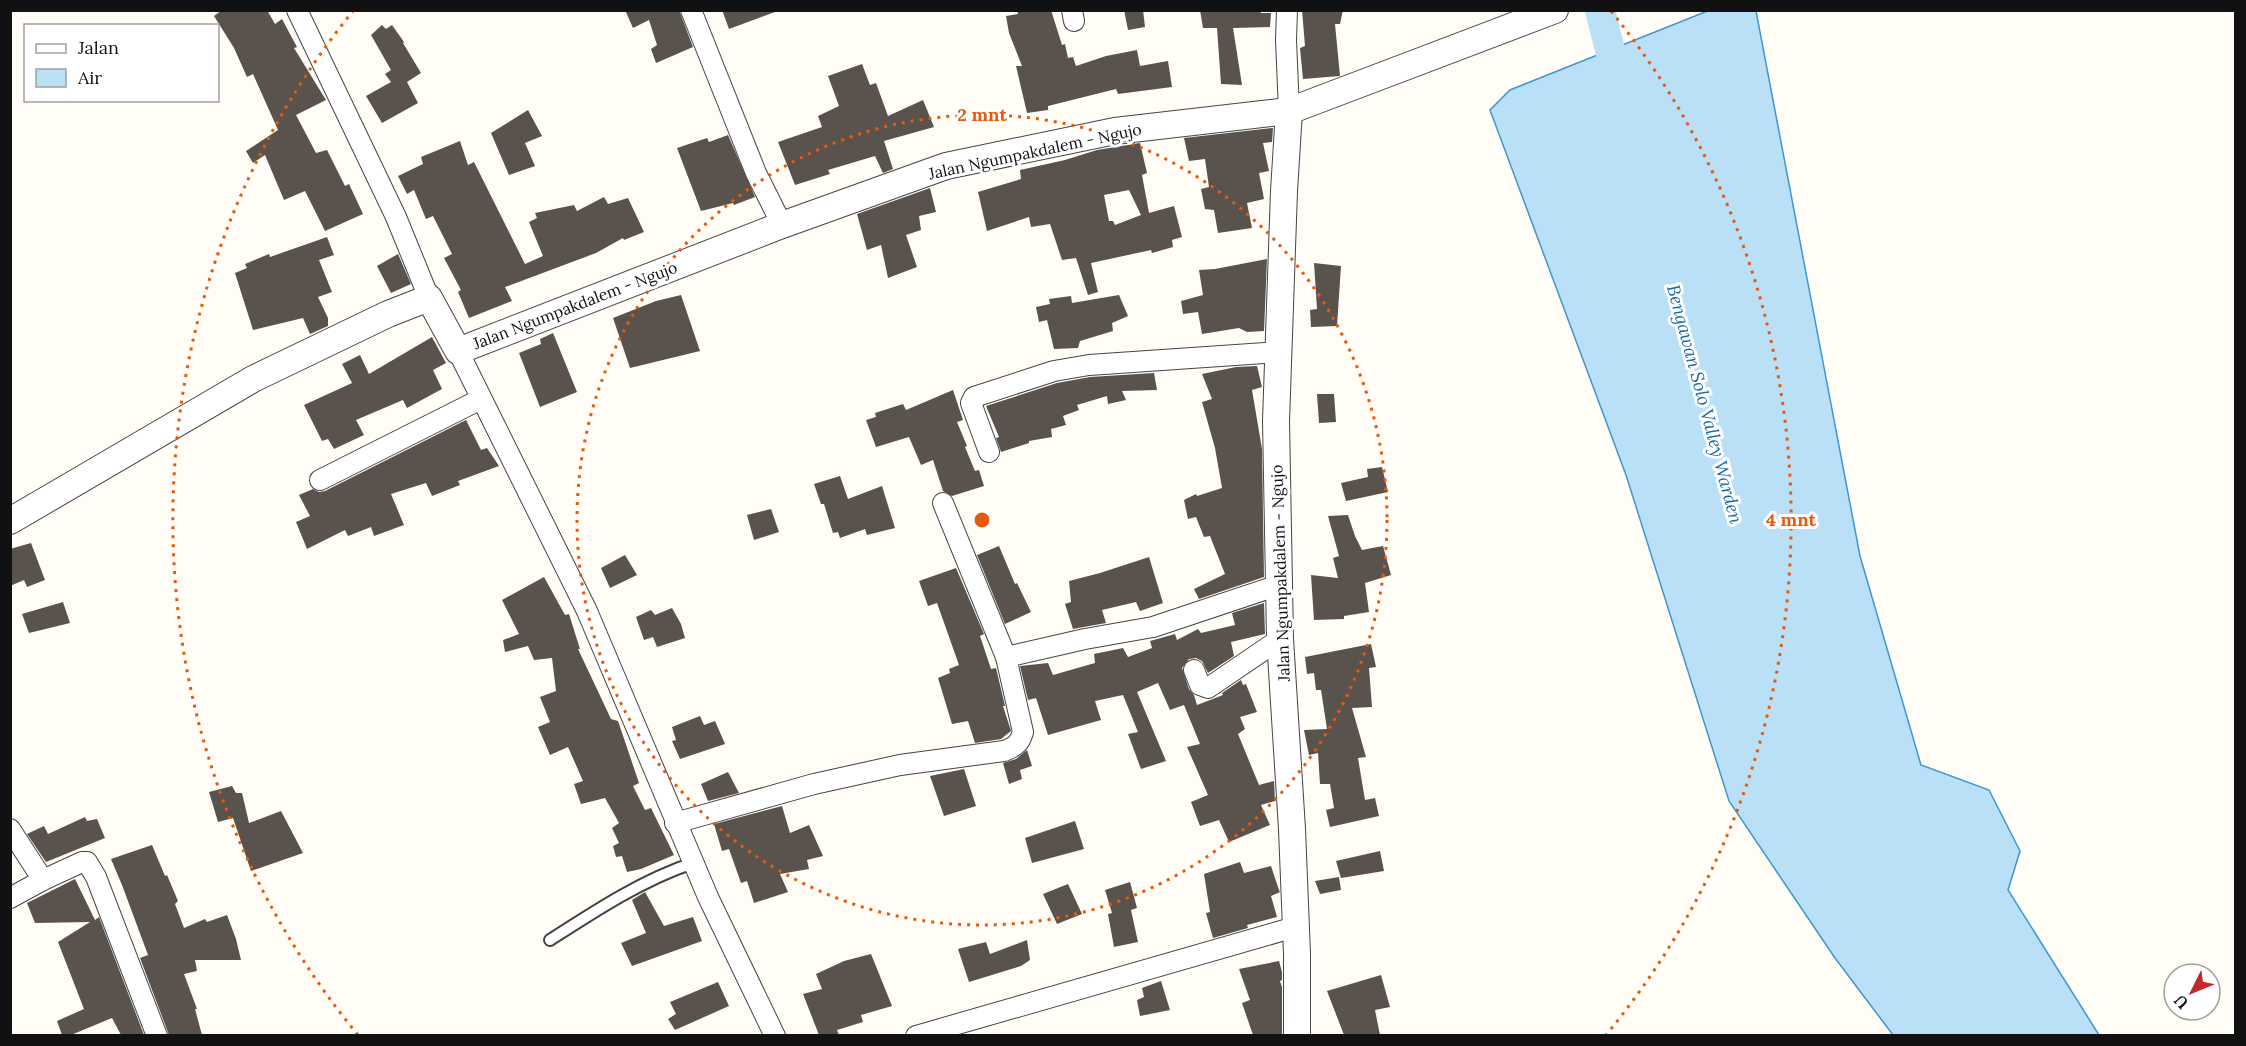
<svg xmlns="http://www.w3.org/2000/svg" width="2246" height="1046" font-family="Lora,serif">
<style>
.water{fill:#b9e0f7;stroke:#3f96cf;stroke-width:1.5}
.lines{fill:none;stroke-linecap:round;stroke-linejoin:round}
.river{stroke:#b9e0f7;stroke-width:30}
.building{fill:#5a524d;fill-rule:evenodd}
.service-casing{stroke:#444;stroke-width:14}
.minor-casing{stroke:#444;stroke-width:22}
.tertiary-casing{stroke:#444;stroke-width:28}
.service{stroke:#fff;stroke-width:10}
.minor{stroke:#fff;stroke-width:20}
.tertiary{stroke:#fff;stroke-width:26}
.ring{fill:none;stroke:#e8590c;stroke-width:3;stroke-dasharray:3 6}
.labels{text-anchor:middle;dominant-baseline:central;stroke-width:6;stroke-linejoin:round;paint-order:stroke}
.street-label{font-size:16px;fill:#111;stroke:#fff}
.water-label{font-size:18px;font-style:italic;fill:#1768a6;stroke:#fff}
.centre{fill:#e8590c;stroke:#fff;stroke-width:3}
.ring-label{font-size:18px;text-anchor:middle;font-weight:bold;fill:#e8590c;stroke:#fff;stroke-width:6;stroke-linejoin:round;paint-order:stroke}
</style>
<rect width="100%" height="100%" fill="#fffdf5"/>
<polygon class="water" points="1710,10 1756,11 1860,556 1921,765 1989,790 2020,851 2008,890 2099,1035 1893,1035 1835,958 1729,801 1626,475 1490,110 1510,90"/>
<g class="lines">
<polyline class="river" points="1600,10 1620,90"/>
</g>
<g class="building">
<polygon points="222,10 267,10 275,24 282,19 297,47 294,48 326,100 296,115 316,153 327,150 345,186 349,184 363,214 325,231 305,191 284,200 265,155 253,163 246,151 278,130 253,74 247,77 234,48 214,16"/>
<polygon points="625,10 679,10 693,47 656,63 651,49 657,45 649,20 633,28"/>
<polygon points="722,10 774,10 775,12 729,29"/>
<polygon points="1017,10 1051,10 1062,45 1065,44 1068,58 1073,57 1076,66 1106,56 1137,50 1140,66 1168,61 1172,87 1118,94 1116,89 1048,106 1048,110 1027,113 1016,66 1022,66 1009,33 1006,16 1018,14"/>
<polygon points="1124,10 1143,10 1145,27 1128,30"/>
<polygon points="1200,10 1260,10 1261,13 1271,13 1270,27 1233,28 1242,85 1221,84 1217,28 1203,28"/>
<polygon points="1302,10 1343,10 1340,24 1335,24 1340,76 1303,79 1300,48 1305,46"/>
<polygon points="382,25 386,29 392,25 404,42 403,43 421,73 407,82 418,103 382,123 366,96 391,82 385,74 391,70 371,35"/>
<polygon points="862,64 870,85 876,83 888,116 923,100 934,127 884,141 893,169 883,173 875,156 828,170 830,174 795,185 778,142 822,127 818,116 839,106 828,76"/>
<polygon points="528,110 542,136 525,143 535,166 509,175 491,133"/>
<polygon points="1273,128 1272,142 1263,143 1269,171 1259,173 1264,199 1247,203 1252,228 1218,233 1214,210 1205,209 1201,189 1209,187 1205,159 1189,161 1184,138"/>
<polygon points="728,135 755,197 734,205 733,203 701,211 677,148 707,138 709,142"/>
<polygon points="460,141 468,165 474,162 525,264 543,256 529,222 537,218 535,213 574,205 577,211 604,197 608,204 628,198 644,232 624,240 623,238 596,253 505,287 512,301 469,318 458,292 461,290 444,258 452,254 433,216 426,219 414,190 407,194 398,176 423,164 421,157"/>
<path d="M1140,143L1147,173L1142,175L1149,213L1174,206L1182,237L1172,240L1173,247L1152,253L1151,250L1091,263L1098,292L1088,295L1076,258L1062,260L1050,224L1031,227L1029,217L987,231L978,192L1021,179L1020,170L1065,160L1097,150ZM1129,190L1141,215L1115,225L1113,221H1109L1104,195Z"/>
<polygon points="930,188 936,212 919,216 921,230 906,235 917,267 888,278 881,245 867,250 857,214"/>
<polygon points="327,237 334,255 319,260 332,292 318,297 328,318 328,326 310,334 303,318 253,330 235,273 247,268 245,264 269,254 270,257"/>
<polygon points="398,254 411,284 391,293 377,266"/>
<polygon points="1267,259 1264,331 1247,332 1239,328 1202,334 1198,312 1183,314 1181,301 1203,295 1199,270 1215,269"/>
<polygon points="1314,263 1341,266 1337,326 1311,327 1310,310 1317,309"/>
<polygon points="681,295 700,351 630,368 613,318 656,301"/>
<polygon points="1119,295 1128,316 1112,323 1113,331 1080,341 1078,348 1054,349 1047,320 1039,322 1036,307 1050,304 1049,299 1071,296 1072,303"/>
<polygon points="553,333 577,392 540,407 519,353 541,344 540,339"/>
<polygon points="432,337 446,363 433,370 442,389 407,408 403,400 356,420 364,435 334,449 328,439 322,441 304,405 352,383 342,364 360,355 369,374"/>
<polygon points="1257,366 1262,387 1252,390 1262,449 1264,577 1199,599 1194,589 1225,574 1210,536 1204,537 1196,517 1188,519 1184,500 1196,494 1197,496 1222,488 1215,448 1202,402 1212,399 1202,374 1236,367"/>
<polygon points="1154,373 1157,390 1122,391 1126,400 1108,404 1107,396 1077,405 1079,410 1063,416 1066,425 1051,429 1052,437 1029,441 1029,443 1001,452 996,438 999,437 986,406 1057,383 1090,377"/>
<polygon points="953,390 963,420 957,422 967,446 965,447 975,471 979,470 984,486 952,496 943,491 933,460 921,465 909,437 876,447 866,420 876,417 875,413 903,404 906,410"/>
<polygon points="1317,394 1334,394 1336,422 1319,423"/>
<polygon points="466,420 481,450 487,448 499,466 458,481 460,485 432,496 426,483 391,494 404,525 374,536 371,527 348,536 345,530 307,549 296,522 310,516 299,495 313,489 319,492 325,491"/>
<polygon points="1382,467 1388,492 1346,501 1341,483 1368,477 1367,469"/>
<polygon points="840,476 848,499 882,486 895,528 867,535 865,529 840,538 838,532 833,533 824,504 821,504 814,484"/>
<polygon points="771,509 779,532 754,540 747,515"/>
<polygon points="1348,515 1355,536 1362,550 1383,546 1391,575 1365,583 1369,612 1344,616 1344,619 1314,620 1311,575 1338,578 1333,558 1339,556 1328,516"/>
<polygon points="31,543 45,580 27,587 24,580 10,586 10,549"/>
<polygon points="999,546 1015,584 1017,583 1031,612 1005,624 977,555"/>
<polygon points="625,555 637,575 610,588 601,568"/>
<polygon points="1149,557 1163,603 1140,611 1136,602 1102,610 1106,623 1073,629 1065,604 1071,602 1069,581 1100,573"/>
<polygon points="956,568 984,634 980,636 991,669 996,668 1005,706 1003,706 1011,731 1001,739 975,743 968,721 952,724 938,678 950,673 949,669 959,665 937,603 928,606 919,581"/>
<polygon points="544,577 565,615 569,614 580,649 578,649 611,719 618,721 639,783 633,786 645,810 651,808 674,855 641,869 627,872 622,856 616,857 613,846 619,843 612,828 619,823 605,798 581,804 574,784 583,781 568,747 550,755 538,727 550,722 540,697 556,691 552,658 534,660 528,646 505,652 503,640 519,634 502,600"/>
<polygon points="63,602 70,623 29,633 22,614"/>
<polygon points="1264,603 1265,634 1231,642 1234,656 1208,673 1202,661 1196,658 1189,659 1182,668 1189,689 1194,695 1197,705 1223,695 1222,693 1241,680 1243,685 1246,684 1257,712 1240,717 1245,729 1238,734 1259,785 1274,781 1275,801 1261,805 1270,825 1229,842 1219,820 1200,826 1191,802 1208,795 1187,747 1200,744 1184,705 1170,710 1158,683 1137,692 1166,761 1141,769 1128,734 1138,732 1123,695 1095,701 1101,720 1048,735 1036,698 1028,700 1020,666 1048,663 1053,675 1095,663 1094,654 1123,648 1128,657 1152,648 1150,641 1175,634 1177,640 1198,629 1201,633 1235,625 1232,613"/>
<polygon points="672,608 681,624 685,638 657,647 653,637 644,640 636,617 651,610 655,615"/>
<polygon points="1371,644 1376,667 1369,668 1372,707 1352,708 1366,757 1358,758 1365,800 1375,798 1379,816 1330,827 1326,810 1334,808 1330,784 1320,784 1318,753 1309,755 1304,730 1327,729 1321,690 1316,690 1314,673 1307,674 1305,657"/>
<polygon points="700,716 704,725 715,721 725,744 680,759 672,741 676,740 672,727"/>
<polygon points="1027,750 1032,766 1020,770 1022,779 1009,784 1003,763 1016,759"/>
<polygon points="964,769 976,806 944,816 930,776"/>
<polygon points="728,772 739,793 708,801 701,784"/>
<polygon points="232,786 236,793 242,793 249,823 281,811 303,853 251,871 233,818 218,822 209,792"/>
<polygon points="782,806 790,833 809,825 823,856 807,860 809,869 780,874 788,892 754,903 747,881 741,883 729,849 722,851 714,824"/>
<polygon points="85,817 87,821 97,819 105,838 46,862 27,834 44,826 48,834"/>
<polygon points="1075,821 1084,849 1032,863 1025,838"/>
<polygon points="152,845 165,876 167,875 178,901 175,904 184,928 205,919 207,922 227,915 236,939 241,960 195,960 197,971 184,974 197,1009 195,1009 202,1035 169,1035 140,958 148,955 122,885 111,859"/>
<polygon points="1380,851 1384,871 1341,878 1336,861"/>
<polygon points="1240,862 1244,873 1271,866 1279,890 1280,892 1271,896 1277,917 1247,925 1248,928 1213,938 1206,913 1210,912 1204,874"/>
<polygon points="1339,877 1341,890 1320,894 1315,881"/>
<polygon points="75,879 95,920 99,917 144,1035 121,1035 112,1018 71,1035 62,1035 57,1021 84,1009 58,942 90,922 35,923 27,903"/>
<polygon points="1130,882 1137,908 1131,910 1138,942 1114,947 1108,914 1112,913 1105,890"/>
<polygon points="1068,884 1082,914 1057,924 1043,894"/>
<polygon points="645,892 664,926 693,917 702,941 632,966 621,943 646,933 632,900"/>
<polygon points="1027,940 1030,960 1021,966 969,982 958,949 986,942 990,954"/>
<polygon points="871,954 892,1006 861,1015 863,1022 837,1030 839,1035 819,1035 803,994 822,989 816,974 844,961"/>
<polygon points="1279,961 1282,972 1282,980 1280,981 1282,987 1282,1035 1253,1035 1242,1003 1250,1000 1239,969"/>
<polygon points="1381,975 1390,1007 1375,1010 1380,1035 1344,1035 1327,991"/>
<polygon points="1161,981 1170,1010 1140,1016 1137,1000 1144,997 1142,988"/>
<polygon points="718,982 729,1006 675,1030 668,1019 676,1014 670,1002"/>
</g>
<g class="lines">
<g class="service-casing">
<path id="service" d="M550,940C595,911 642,880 693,863"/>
</g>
<g class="minor-casing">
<g id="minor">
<polyline points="297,10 396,217 429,298"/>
<polyline points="691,10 756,173 782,225"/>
<polyline points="1072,10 1074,21"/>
<polyline points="1287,10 1286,40 1289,111"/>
<polyline points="458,351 587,611 708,897 775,1036"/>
<polyline points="989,452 971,403 974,397 1054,371 1089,365 1279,352"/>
<polyline points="320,480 481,399"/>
<polyline points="943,503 1006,657"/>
<polyline points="1194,670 1200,685 1208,688 1280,639"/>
<path d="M675,823L814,784L900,765L1004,751C1015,747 1020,743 1023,732L1006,657L1085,639L1153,627L1279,585"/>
<polyline points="10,829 43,880"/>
<polyline points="10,898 43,880 82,862 87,862 96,877 157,1036"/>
<polyline points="916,1036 1295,927"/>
</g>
</g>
<g class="tertiary-casing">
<g id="tertiary">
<polyline points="1289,111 1284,191 1276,421 1280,639 1292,829 1297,954 1297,1036"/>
<polyline points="10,521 253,379 388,314 429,298 458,351 782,225 946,166 1115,131 1289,111 1555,10"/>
</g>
</g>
<use href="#service" class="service"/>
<use href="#minor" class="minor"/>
<use href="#tertiary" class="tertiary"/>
</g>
<g class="ring">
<circle cx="982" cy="520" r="405"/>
<path d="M358 1035A809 809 0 0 1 353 11M1611 11A809 809 0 0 1 1606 1035"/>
</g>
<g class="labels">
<g class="street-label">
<text transform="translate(1035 151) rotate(-12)">Jalan Ngumpakdalem - Ngujo</text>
<text transform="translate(575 305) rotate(-21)">Jalan Ngumpakdalem - Ngujo</text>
<text transform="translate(1280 573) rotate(-92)">Jalan Ngumpakdalem - Ngujo</text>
</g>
<g class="water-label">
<text transform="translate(1705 404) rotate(75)">Bengawan Solo Valley Warden</text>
</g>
</g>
<circle cx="982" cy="520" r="9" class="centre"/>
<g class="ring-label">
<text x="982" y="121">2 mnt</text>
<text x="1791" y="526">4 mnt</text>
</g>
<rect width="2246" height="1046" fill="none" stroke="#111111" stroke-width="24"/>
<rect x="24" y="24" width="195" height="78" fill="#ffffff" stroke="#a0a0a0" stroke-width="1.5"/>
<rect x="36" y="44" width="30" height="9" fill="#ffffff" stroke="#a0a0a0" stroke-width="1.5"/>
<text x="78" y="54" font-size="18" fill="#111111">Jalan</text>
<rect x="36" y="69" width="30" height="18" fill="#b9e0f7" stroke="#a0a0a0" stroke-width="1.5"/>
<text x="78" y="84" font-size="18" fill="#111111">Air</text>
<g transform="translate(2192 992) rotate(227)"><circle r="28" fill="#ffffff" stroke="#a0a0a0" stroke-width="1.5"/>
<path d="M0-4.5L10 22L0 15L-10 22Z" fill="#c4262e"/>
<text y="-9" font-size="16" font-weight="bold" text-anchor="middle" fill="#111111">U</text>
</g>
</svg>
